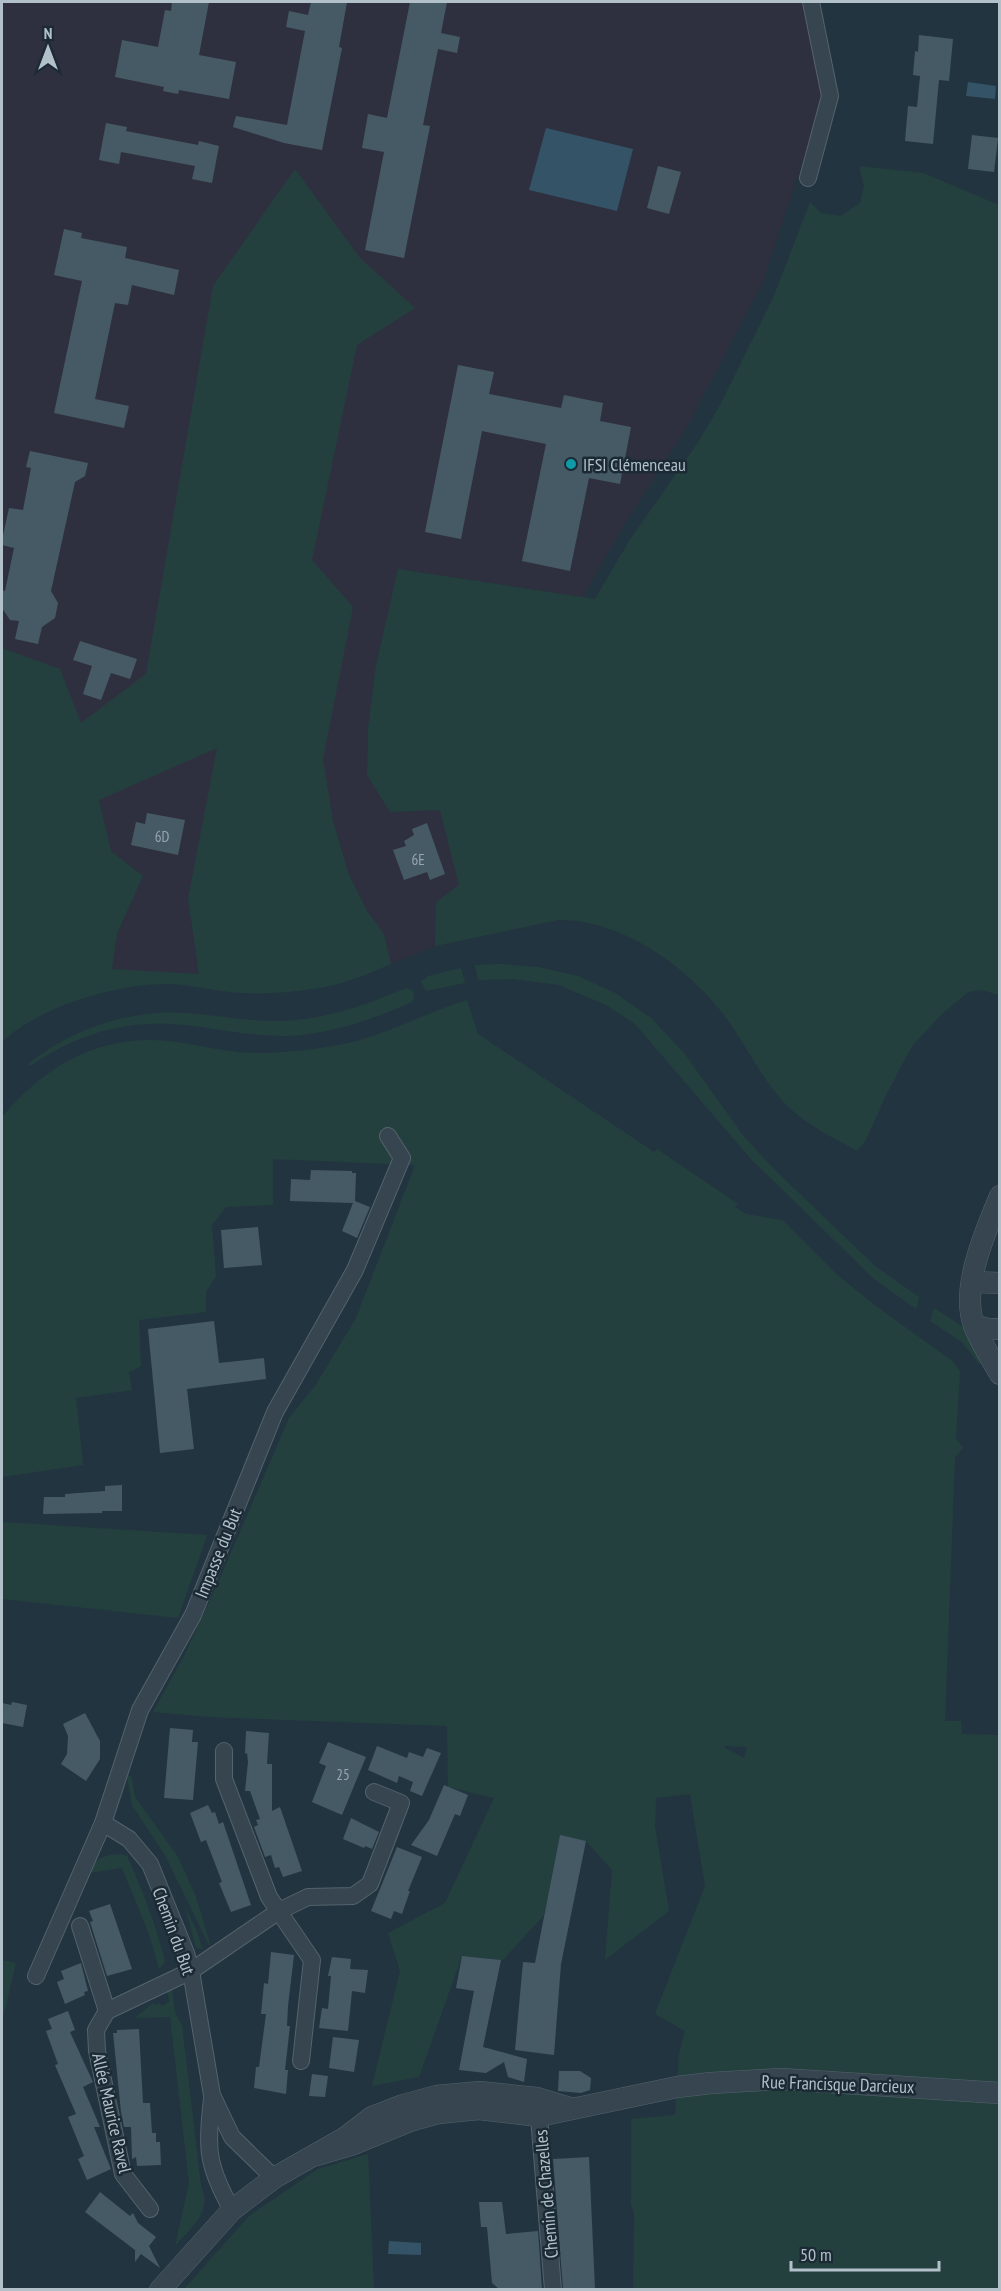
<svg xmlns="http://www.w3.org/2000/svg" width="1001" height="2291" font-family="'PT Sans Narrow',sans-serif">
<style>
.medical{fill:#2f303f}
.green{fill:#24403e;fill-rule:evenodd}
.water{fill:#345367}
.building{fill:#465a65}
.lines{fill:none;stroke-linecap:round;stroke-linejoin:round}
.minor-casing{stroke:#54636d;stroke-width:18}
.tertiary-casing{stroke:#54636d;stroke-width:22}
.minor{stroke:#36454f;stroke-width:16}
.tertiary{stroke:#36454f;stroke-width:21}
.culture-dot{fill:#0f9aa8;stroke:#1b2a34;stroke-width:2}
.labels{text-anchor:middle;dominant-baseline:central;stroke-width:5;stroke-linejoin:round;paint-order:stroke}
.number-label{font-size:15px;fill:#97a6b1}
.poi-label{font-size:18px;fill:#b2c0ca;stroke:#1b2a34;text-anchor:start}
.street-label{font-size:18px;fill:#b2c0ca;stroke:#1b2a34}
</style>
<rect width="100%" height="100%" fill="#22343f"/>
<polygon class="medical" points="2,2 804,2 824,96 763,282 683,434 626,521 583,597 398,569 376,665 368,729 367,775 390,812 440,810 460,885 436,902 435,946 391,964 384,934 367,911 349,875 333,821 188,899 199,974 112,969 117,934 143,876 111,851 81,724 60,670 2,648"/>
<g class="green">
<path d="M859,166L923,173L999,205L1000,995L981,990L968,992L942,1014L912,1046L886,1095L866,1140L857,1151C838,1140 816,1130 799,1116C764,1089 747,1043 720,1010C682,963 619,919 558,920L435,946L436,902L459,885L440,810L390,812L367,775L368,729L376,665L398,569L595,599L629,541L699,441L721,403L773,298L810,202L821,213L841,216L860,203L864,186Z"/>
<path d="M295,169L360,258L415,308L357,345L312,560L353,607L323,759L333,821L349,875L367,911L384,934L391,964C366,975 339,986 312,989C286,993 256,995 230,992C209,990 187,984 166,984C115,984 38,1007 2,1042V648L60,669L81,723L146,674L213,286ZM217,748L188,899L199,974L112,969L117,934L143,876L111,851L99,800Z"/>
<polygon points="499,964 538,967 578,976 615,993 651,1018 684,1053 745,1138 777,1172 875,1266 919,1297 916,1309 874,1279 750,1158 635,1024 606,1005 559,985 513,979 478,980 475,965"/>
<polygon points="461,968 465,983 426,991 421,981 428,976"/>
<path d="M406,988L413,991L414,998L412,1002C373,1019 329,1035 285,1036C251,1036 219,1029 185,1025C129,1018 76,1034 30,1066L28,1064C72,1029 129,1009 186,1013C218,1015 250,1022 282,1021C326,1019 366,1005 406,988Z"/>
<path d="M467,1000L478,1034L654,1152L657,1149L738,1204L735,1207L746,1214L782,1220L836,1274L880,1309L951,1360L960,1371L956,1438L963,1448L955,1457L945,1721H961L962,1734L999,1735V2289H633L634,2213L631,2205V2119L675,2115L679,2053L685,2031L655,2014L705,1886L690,1794L656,1798L655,1826L669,1911L605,1960L612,1870L586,1841L560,1836L544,1915L503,1960L462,1956L419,2077L372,2086L400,1971L388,1933L445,1903L494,1798L448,1787L447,1726L210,1717L153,1712L184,1656L217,1585L289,1418L315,1386L356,1318L415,1165L273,1159V1205L226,1207L212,1225L216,1276L206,1292V1312L139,1320L141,1366L129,1372L132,1390L76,1398L83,1465L2,1477V1117C41,1071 88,1040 151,1040C180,1040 208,1049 237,1052C267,1055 303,1051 333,1046C380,1039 421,1014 467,1000ZM724,1746L747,1747L744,1758L724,1747Z"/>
<polygon points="934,1308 968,1330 986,1361 979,1364 962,1342 930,1321"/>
<polygon points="2,1522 207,1535 178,1618 2,1599"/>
<polygon points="127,1775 131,1776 135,1797 178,1857 196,1897 210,1944 209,1945 165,1855 132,1805"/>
<path d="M120,1854L127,1856C143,1891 156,1925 165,1962L159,1969L149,1934L122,1868L88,1873C95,1858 105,1855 120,1854Z"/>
<polygon points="185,1906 198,1934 202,1949 196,1948"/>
<polygon points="2,1960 16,1963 2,2022"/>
<path d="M172,1989L175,2013L182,2025L201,2186C213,2212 191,2227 175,2246L189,2183L170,2017L135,2018L153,2003L155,2006L159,2003L162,2006L170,2001L166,1991Z"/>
<polygon points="368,2154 374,2289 184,2289 249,2216 318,2169"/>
</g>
<g class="water">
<polygon points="968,82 996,86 995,99 966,96"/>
<polygon points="546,128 633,149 617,211 529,190"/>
<polygon points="389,2241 421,2243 421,2255 388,2254"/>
</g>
<g class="building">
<polygon points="172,2 209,2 199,55 236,62 229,99 179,90 178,94 163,91 164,87 115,77 122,40 158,47 165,10 171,11"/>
<polygon points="311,2 347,2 339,47 342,48 322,150 284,143 233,127 236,116 287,125 305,31 286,27 289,11 308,15"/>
<polygon points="410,2 447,2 441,33 460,37 457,53 438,49 423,125 430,126 404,258 365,250 384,152 362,148 368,114 387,118"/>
<polygon points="919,35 953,39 949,81 939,80 933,144 905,141 908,106 917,107 920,76 913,75 915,51 918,52"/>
<polygon points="106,123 127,127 126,131 198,145 199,141 219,146 212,183 192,179 195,166 121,152 119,164 99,160"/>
<polygon points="972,135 998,138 994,172 968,169"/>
<polygon points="658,166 681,172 669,214 647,208"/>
<polygon points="64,229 82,233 81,238 127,247 125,258 179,270 174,295 132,285 128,305 115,303 95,399 129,406 124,428 54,413 82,281 54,275"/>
<polygon points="458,365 494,372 489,394 561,408 564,395 603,403 600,421 631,427 620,484 589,478 570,571 522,561 546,444 482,431 461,539 425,532"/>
<polygon points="30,451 88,463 85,476 75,482 51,591 58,603 55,618 42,627 38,644 15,639 19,621 10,620 2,608 2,590 5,591 14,548 2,545 2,540 9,508 23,510 31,468 26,467"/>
<polygon points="80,641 137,659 130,679 111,673 101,700 83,694 92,666 73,660"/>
<polygon points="147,813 185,820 178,855 131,845 136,822 145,824"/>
<polygon points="427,823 445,874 430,880 427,872 404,880 393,850 406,846 404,841 414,835 412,829"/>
<polygon points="311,1170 352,1171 352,1173 356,1173 355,1201 370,1207 357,1238 342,1231 353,1203 290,1201 291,1179 310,1180"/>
<polygon points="258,1227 262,1265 224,1268 221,1230"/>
<polygon points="214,1321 219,1363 264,1358 266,1379 187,1389 194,1449 160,1453 148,1329"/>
<polygon points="122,1485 122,1511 102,1511 102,1513 43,1514 44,1497 65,1497 65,1494 105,1491 105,1486"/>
<polygon points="12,1702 27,1705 23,1727 2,1723 2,1703 11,1705"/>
<polygon points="85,1713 100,1741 100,1759 86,1781 61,1764 67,1754 68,1736 63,1724"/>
<polygon points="170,1728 193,1730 192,1742 198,1742 193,1800 164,1798"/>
<polygon points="246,1731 269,1733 267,1764 272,1764 272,1811 280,1807 302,1871 283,1877 279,1867 275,1868 271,1855 265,1857 254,1827 258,1825 256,1820 260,1819 250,1791 245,1791 248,1762 247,1753 245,1754"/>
<polygon points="328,1742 366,1757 342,1815 312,1802 326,1766 319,1763"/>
<polygon points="377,1746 407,1758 409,1752 423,1757 427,1748 441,1753 422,1796 410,1791 413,1782 399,1776 397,1783 368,1770"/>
<polygon points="444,1785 468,1795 460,1816 455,1814 437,1856 411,1845 429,1820"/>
<polygon points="208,1805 212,1813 215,1812 219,1824 223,1822 251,1905 231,1912 219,1883 222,1882 206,1840 201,1842 190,1813"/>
<polygon points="351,1818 379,1832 372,1849 365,1846 364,1848 343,1839"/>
<polygon points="560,1835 586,1841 561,1964 554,2055 515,2050 523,1962 535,1963"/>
<polygon points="397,1847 422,1857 408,1891 410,1891 402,1914 394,1911 391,1919 371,1911"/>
<polygon points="110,1904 132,1969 107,1976 90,1922 93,1921 89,1911"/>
<polygon points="271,1952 294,1955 288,2006 287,2026 290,2026 285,2070 288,2070 286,2094 254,2088 256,2067 259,2067 266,2014 261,2014 264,1983 268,1984"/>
<polygon points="462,1956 501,1960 483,2047 527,2059 524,2082 508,2077 504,2062 486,2073 459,2070 474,1991 456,1988"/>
<polygon points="332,1957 351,1959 350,1969 368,1970 365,1993 352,1991 348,2031 319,2028 322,2008 328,2009 331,1976 328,1976"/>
<polygon points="81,1963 88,1991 84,1992 85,1995 65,2004 57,1982 64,1979 61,1971"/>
<polygon points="68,2011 75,2030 70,2032 93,2082 83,2087 100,2127 94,2127 111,2169 87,2180 78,2159 84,2156 68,2117 76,2114 55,2065 58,2064 46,2031 52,2029 48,2019"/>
<polygon points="139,2029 143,2103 150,2103 152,2133 156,2133 156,2142 160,2142 161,2165 137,2166 136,2157 132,2159 131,2127 124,2127 121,2112 113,2033 117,2033 117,2030"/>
<polygon points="333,2037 359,2040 354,2072 329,2068"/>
<polygon points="559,2071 580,2071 591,2078 590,2090 581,2093 558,2091"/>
<polygon points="312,2074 328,2076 325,2097 309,2096"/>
<polygon points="589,2157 595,2289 563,2289 553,2159"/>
<polygon points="100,2192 130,2216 133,2213 138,2223 156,2237 149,2246 160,2268 141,2254 135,2262 135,2250 85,2212"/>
<polygon points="479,2202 502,2202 506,2234 538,2231 542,2289 499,2289 492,2283 487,2227 481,2227"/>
</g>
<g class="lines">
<g class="minor-casing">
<g id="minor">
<polyline points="808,178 830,96 811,2"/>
<polyline points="224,1751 224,1779 269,1897 312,1960 301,2061"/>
<polyline points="103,1823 129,1839 150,1864 186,1953 191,1971 212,2095 232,2137 274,2178"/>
<polyline points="80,1926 107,2011"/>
<polyline points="36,1976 103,1823 140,1710 193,1615 275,1412 355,1270 402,1158 388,1136"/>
<path d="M212,2099C206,2148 207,2166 232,2210"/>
<polyline points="538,2105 553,2290"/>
<polyline points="150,2209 123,2174 97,2051 96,2030 107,2011 191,1971 279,1911 308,1897 353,1896 370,1884 401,1803 374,1792"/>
</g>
</g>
<g class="tertiary-casing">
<g id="tertiary">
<path d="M1000,1196C986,1230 960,1288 974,1325C980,1342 991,1358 1000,1374"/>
<polyline points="972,1282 1000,1283"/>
<polyline points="974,1325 988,1329 1000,1329"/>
<polyline points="317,2155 351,2145 410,2121 439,2113 479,2109 539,2116 677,2087 711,2083 781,2079 1000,2093"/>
<polyline points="160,2290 232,2210 274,2178 346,2137 372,2117 403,2105 436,2096 480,2092 537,2098 570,2108"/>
</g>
</g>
<use href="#minor" class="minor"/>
<use href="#tertiary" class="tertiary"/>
</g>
<circle class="culture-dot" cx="571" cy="464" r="6"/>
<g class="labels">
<g class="number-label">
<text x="162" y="836">6D</text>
<text x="418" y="859">6E</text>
<text x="343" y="1774">25</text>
</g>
<g class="poi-label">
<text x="583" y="464">IFSI Clémenceau</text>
</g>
<g class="street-label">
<text transform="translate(218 1553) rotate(-68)">Impasse du But</text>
<text transform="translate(174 1931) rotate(70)">Chemin du But</text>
<text transform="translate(838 2084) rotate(2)">Rue Francisque Darcieux</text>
<text transform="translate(112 2113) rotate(77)">Allée Maurice Ravel</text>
<text transform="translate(546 2194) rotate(-95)">Chemin de Chazelles</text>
</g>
</g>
<rect width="1001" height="2291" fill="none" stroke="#b2c0ca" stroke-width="6"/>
<g transform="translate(48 48)" stroke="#1b2a34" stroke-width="4.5" paint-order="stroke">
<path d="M0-4.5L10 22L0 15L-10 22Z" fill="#b2c0ca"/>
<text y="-9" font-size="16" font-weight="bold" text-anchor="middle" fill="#b2c0ca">N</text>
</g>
<path d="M791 2261v9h148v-9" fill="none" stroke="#b2c0ca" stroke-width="3"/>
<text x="800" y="2261" font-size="18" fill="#b2c0ca" stroke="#1b2a34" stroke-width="4.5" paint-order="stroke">50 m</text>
</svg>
